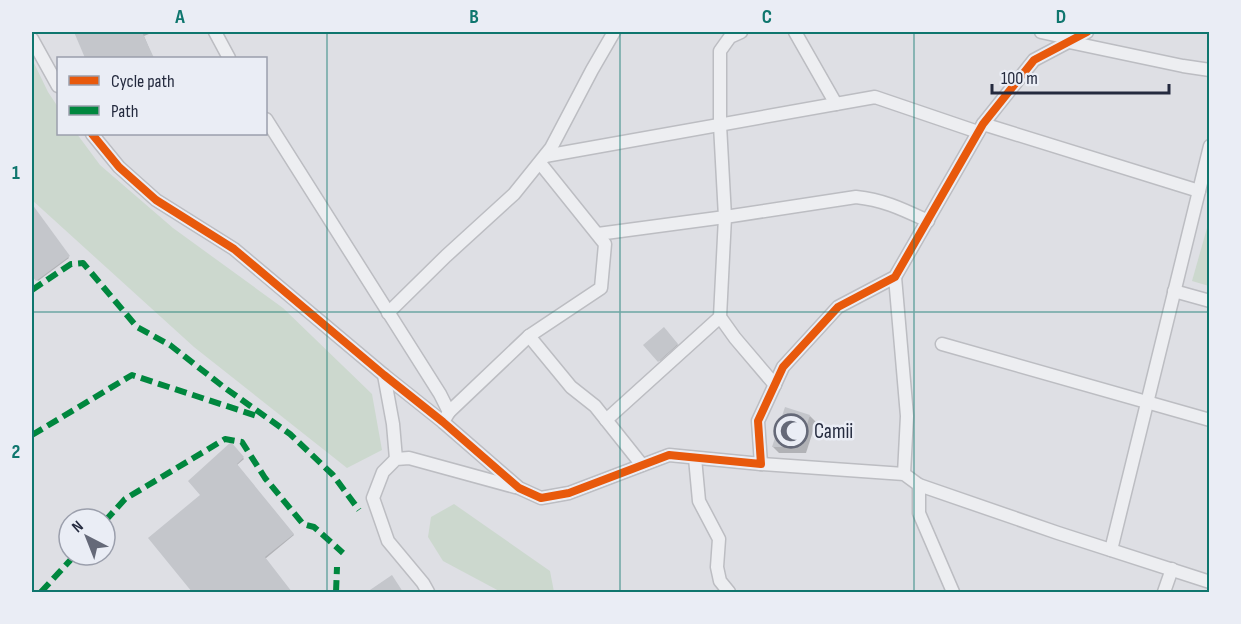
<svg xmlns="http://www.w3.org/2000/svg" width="1241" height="624" font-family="'Sofia Sans Condensed',sans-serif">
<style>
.green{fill:#ccd8ce}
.shadow{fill:#0003}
.building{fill:#c4c6cb}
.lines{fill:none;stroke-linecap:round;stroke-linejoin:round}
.minor-casing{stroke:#bcbdc2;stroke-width:15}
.minor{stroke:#edeef1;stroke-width:12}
.quiet{stroke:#00873e;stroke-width:6;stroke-dasharray:12 6;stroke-linecap:butt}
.cycleway-casing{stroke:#eaedf5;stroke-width:11}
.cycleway{stroke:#e8590c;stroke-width:8}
.grid{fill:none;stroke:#0f766e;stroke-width:1.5;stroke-opacity:0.55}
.labels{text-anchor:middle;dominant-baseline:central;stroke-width:5;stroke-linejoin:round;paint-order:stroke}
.poi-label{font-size:21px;fill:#242a3e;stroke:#eaedf5;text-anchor:start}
.neatline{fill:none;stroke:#0f766e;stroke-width:2}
.grid-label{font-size:20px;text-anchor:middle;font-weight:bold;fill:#0f766e}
</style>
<rect width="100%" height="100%" fill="#dedfe4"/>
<g class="green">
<polygon points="32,59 48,92 58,107 58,134 77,134 100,165 173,228 283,308 372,394 382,450 347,468 194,347 32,200"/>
<polygon points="1209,221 1210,285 1209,286 1192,281"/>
<polygon points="454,504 550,571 554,592 501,592 443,561 428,537 431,517"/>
</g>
<g class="shadow">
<polygon points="83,32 154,32 144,36 153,58 99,58 98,56 93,58 87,58 76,34"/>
<polygon points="34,210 69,258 38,281 33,275 32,277 32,212"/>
<polygon points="663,329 678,345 660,361 646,345"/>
<polygon points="810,416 816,422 806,453 779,453 773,447"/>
<polygon points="231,445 244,459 237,465 294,535 265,559 291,592 194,592 150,538 203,495"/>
</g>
<g class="building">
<polygon points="74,32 142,32 154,58 85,58"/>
<polygon points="32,204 70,256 36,281 32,276"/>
<polygon points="664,327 678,344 658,362 643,345"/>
<polygon points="785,407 810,415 800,447 772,447"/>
<polygon points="231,442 244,457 237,464 294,534 265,557 292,592 192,592 148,538 200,495 188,481"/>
<polygon points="392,575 403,592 367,592"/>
</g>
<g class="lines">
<g class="minor-casing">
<g id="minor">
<polyline points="215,32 229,58"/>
<polyline points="795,32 836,104"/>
<polyline points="1041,32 1073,39"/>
<polyline points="32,39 58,86"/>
<polyline points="1069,42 1183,66 1210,70"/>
<polyline points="266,119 440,394 449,412 443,422"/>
<polyline points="983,124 1199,191"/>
<polyline points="92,134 119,167 156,200 234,249 384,375 443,422 519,488 541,498 569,493 669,455 761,464 758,421 783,367 838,307 895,277 983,124 1034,60 1087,32"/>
<polyline points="545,156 875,97 978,132"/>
<polyline points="598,234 725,217 720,125 720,51 730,37 741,32"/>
<polyline points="895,277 907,416 904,474"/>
<polyline points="1174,291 1210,301"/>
<polyline points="388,313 446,256 514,194 551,148 592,70 614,32"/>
<polyline points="529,336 571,387 595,406 642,465"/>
<polyline points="942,344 1210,420"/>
<polyline points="384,375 393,424 396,459"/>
<path d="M775,385L735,338L720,317L725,217L856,197C884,200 902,209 928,221"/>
<polyline points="449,412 529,336 601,288 605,244 540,163"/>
<polyline points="606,420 720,317"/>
<polyline points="695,458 699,501 719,539 717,567 720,581 729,592"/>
<polyline points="761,464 904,474 919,485 1058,533 1210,582"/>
<polyline points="919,485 919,513 953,592"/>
<polyline points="1111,550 1210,146"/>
<polyline points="428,592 423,583 388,541 373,498 383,472 396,459 409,458 515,487"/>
<polyline points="1164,592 1172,569"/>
</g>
</g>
<use href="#minor" class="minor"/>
<g class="quiet">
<polyline points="32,290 71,264 83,263 137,327 170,345 225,388 290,434 333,475 359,510"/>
<polyline points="32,435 132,375 257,416"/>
<polyline points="105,521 125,499 225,439 242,442 265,478 303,524 314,527 343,553"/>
<polyline points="41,592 75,555"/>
<polyline points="336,592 337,567"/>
</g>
<g class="cycleway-casing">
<polyline id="cycleway" points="92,134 119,167 156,200 234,249 384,375 443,422 519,488 541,498 569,493 669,455 761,464 758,421 783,367 838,307 895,277 983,124 1034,60 1087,32"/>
</g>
<use href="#cycleway" class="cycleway"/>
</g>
<path class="grid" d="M327,32V592M620,32V592M914,32V592M32,312H1210"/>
<defs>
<g id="mosque-ring" transform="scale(1.725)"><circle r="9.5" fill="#eaedf5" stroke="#656978" stroke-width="1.5"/><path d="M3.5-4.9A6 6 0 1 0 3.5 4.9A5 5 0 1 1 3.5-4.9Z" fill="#656978"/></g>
</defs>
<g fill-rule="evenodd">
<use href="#mosque-ring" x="791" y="431"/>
</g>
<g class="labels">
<g class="poi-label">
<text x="814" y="431">Camii</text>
</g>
</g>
<rect width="1241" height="624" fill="none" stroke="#eaedf5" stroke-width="66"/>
<rect x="57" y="57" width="210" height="78" fill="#eaedf5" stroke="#9b9fac" stroke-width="1.5"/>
<rect x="69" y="76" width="30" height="9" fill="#e8590c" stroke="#9b9fac" stroke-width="1.5"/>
<text x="111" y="87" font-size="18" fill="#242a3e">Cycle path</text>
<rect x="69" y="106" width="30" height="9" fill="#00873e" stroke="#9b9fac" stroke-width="1.5"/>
<text x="111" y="117" font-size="18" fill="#242a3e">Path</text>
<g transform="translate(87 537) rotate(318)"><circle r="28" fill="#eaedf5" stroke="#9b9fac" stroke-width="1.5"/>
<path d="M0-4.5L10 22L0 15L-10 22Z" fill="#656978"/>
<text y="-9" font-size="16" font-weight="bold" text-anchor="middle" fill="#242a3e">N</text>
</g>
<path d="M992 84v9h177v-9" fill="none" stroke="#242a3e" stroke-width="3"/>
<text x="1001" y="84" font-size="18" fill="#242a3e" stroke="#eaedf5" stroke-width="4.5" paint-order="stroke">100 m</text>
<rect x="33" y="33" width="1175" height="558" class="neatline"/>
<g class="grid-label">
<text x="180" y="23">A</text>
<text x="474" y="23">B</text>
<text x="767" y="23">C</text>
<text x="1061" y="23">D</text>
<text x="16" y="179">1</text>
<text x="16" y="458">2</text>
</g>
</svg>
